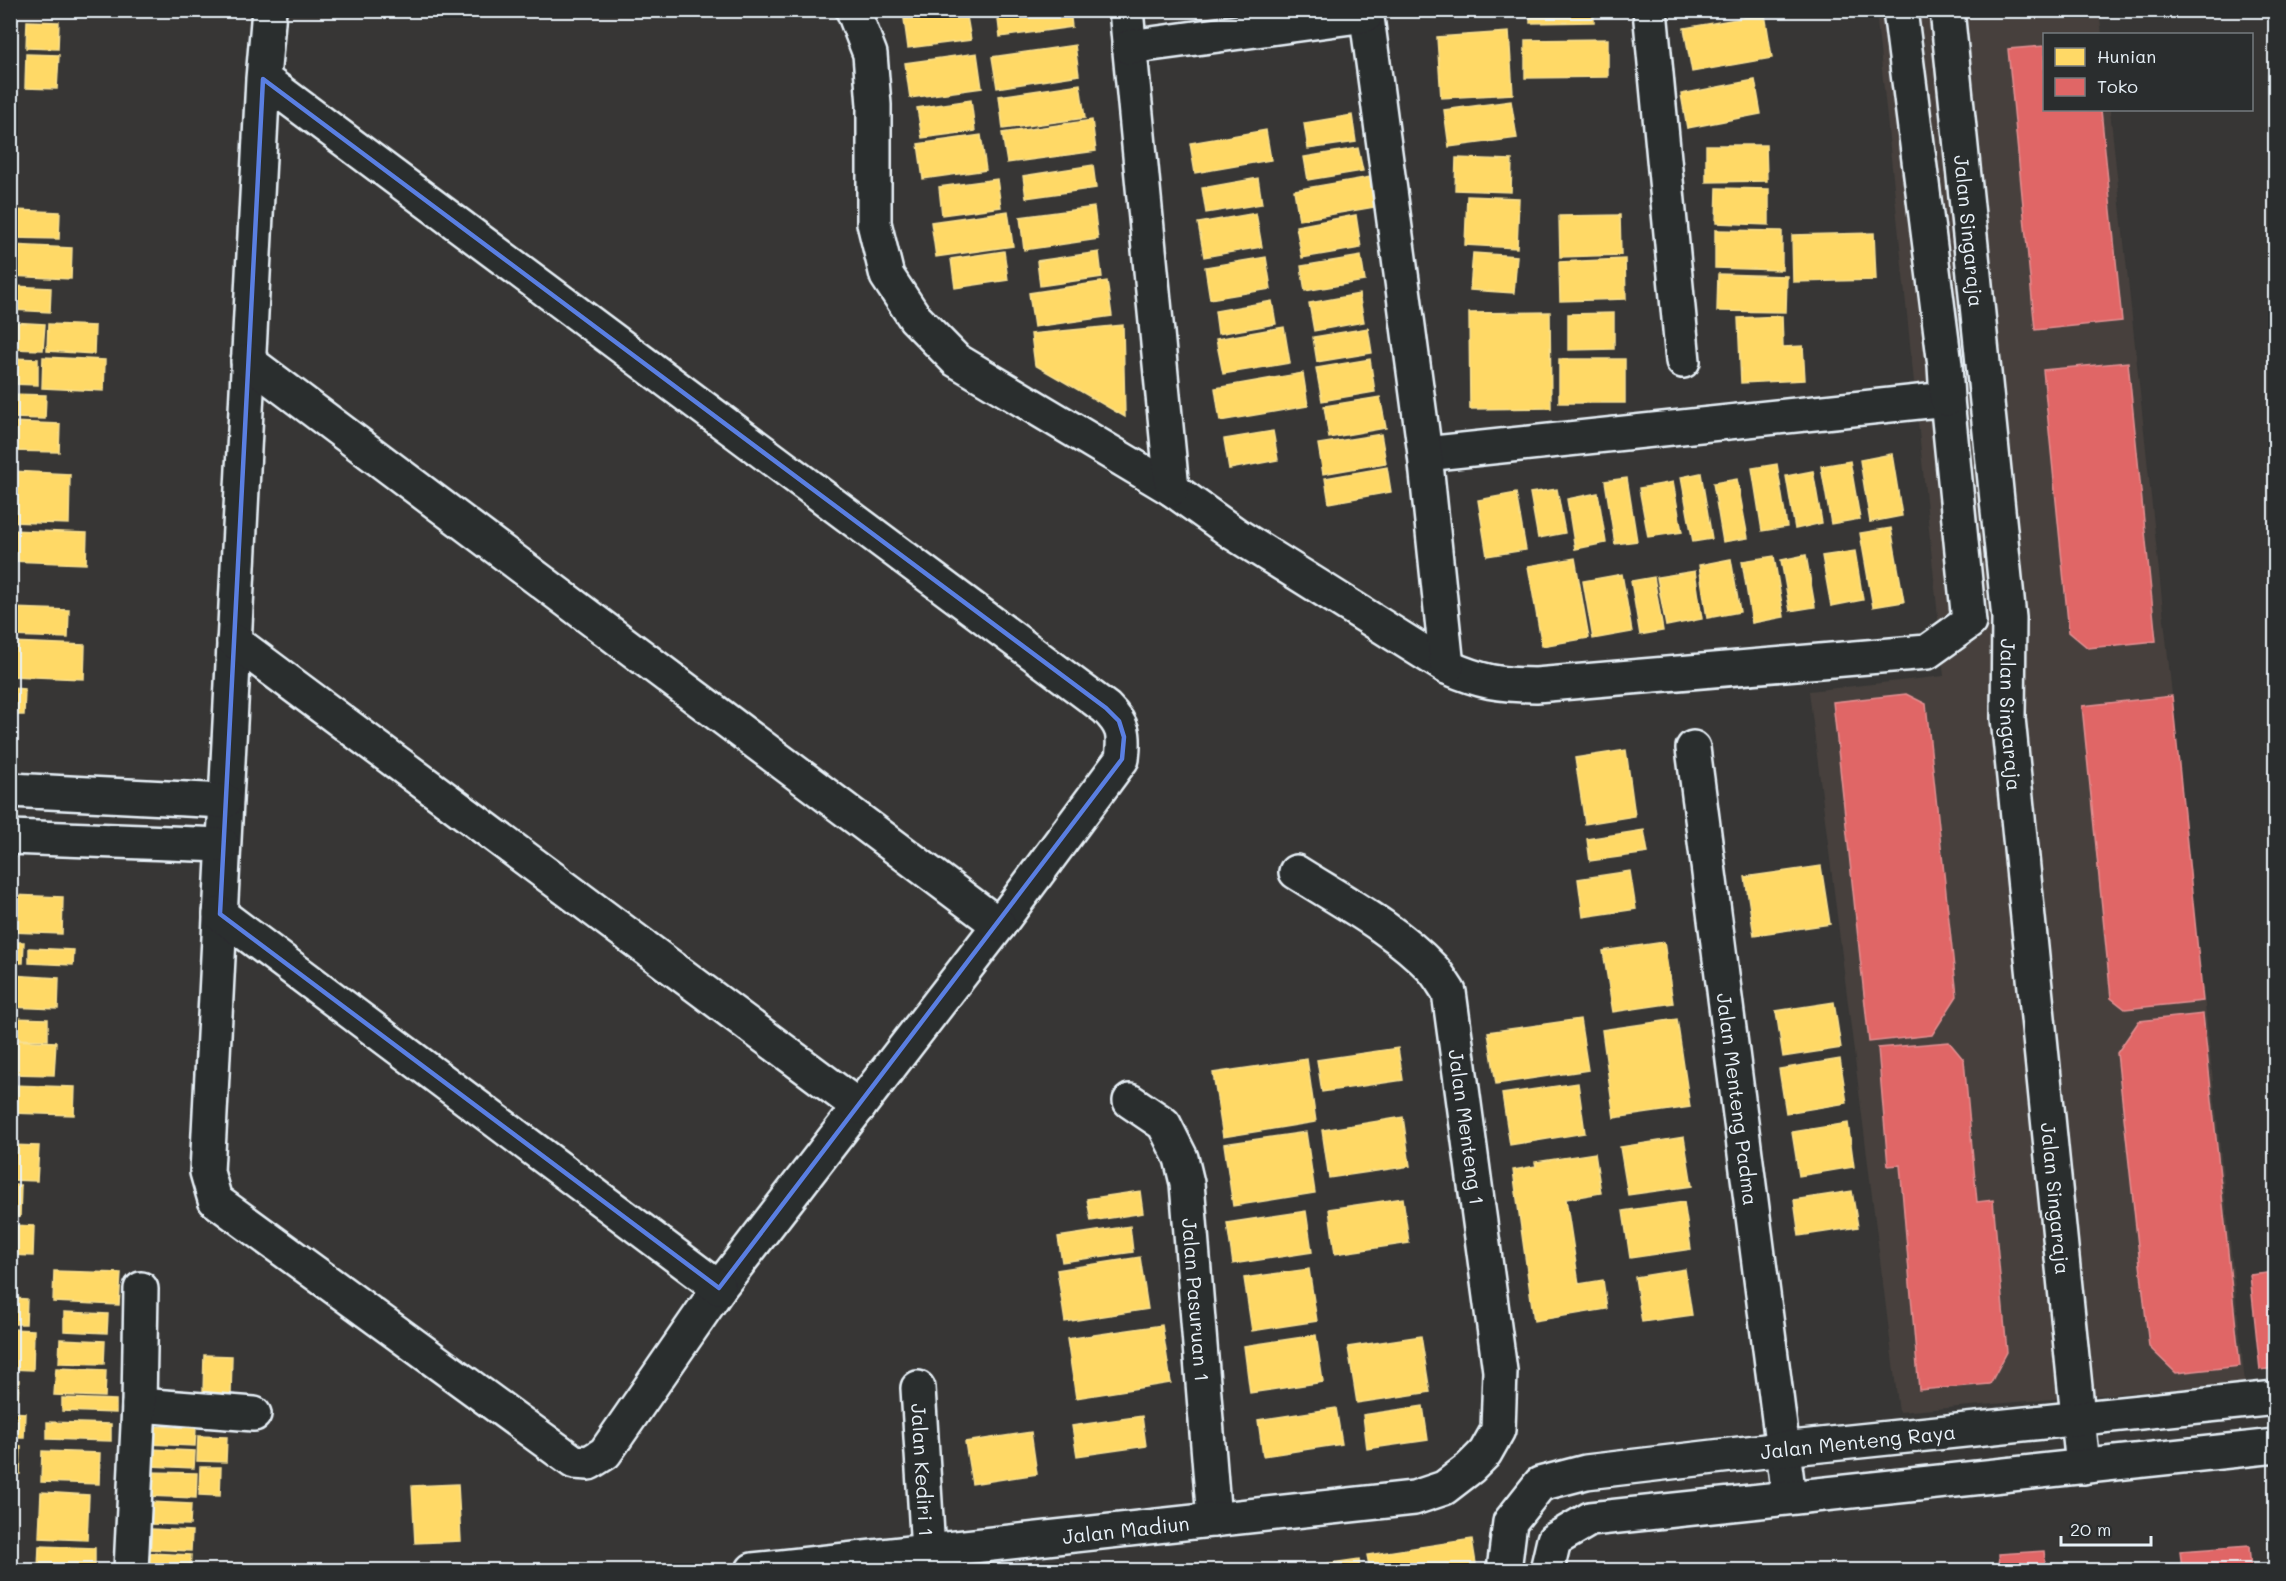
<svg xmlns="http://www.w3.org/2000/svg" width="2286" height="1581" font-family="Mali,sans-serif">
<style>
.built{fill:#46413d}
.homes{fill:#ffd966;stroke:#f8e092;stroke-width:1.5}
.shops{fill:#e06666;stroke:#e29092;stroke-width:1.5}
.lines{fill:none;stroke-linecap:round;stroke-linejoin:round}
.street-casing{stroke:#e8f1f8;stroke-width:38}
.street{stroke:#2a2d2e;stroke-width:33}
.marked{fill:none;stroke:#5a7fe2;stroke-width:4.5;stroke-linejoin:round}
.labels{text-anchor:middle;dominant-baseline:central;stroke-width:6;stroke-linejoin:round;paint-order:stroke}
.street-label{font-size:20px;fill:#e8f1f8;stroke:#2a2d2e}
</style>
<rect width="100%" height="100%" fill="#373635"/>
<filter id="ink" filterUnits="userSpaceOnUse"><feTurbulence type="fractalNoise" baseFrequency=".0167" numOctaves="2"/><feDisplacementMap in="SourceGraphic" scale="12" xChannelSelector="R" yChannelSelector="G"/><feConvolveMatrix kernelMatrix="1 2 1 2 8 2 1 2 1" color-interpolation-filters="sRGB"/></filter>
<g filter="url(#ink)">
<polygon class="built" points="1876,11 2099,11 2102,34 2044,34 2044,110 2110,110 2245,1383 1899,1412 1809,691 1944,676"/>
<g class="homes">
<polygon points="997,10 1070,10 1072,27 1000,37"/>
<polygon points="1530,10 1594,10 1594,22 1530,23"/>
<polygon points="966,11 971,40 908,48 904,19"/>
<polygon points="1765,14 1772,58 1692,72 1684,28"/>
<polygon points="27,21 59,22 58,49 26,48"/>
<polygon points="1509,32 1513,94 1441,98 1437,37"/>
<polygon points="1608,39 1608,77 1525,78 1525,40"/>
<polygon points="1075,45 1079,75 997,88 992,57"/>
<polygon points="977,53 982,88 910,98 905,63"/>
<polygon points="26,54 59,55 57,89 25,88"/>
<polygon points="1755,80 1761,114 1687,128 1681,94"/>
<polygon points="1080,84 1085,118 1003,129 999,96"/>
<polygon points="971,100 975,131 922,138 917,108"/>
<polygon points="1511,101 1517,138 1449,147 1444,110"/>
<polygon points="1352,115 1356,142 1308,149 1304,123"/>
<polygon points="1092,120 1096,151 1007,163 1002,133"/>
<polygon points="1266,130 1271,160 1195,173 1190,143"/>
<polygon points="981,135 986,170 923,179 918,144"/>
<polygon points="1706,145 1766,145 1767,181 1706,182"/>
<polygon points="1358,148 1363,171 1308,180 1304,157"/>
<polygon points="1456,158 1512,160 1511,192 1455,190"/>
<polygon points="1093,165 1096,188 1026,198 1023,176"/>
<polygon points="1370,177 1375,207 1299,220 1294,190"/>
<polygon points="1258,178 1262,204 1206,213 1202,188"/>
<polygon points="997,179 1001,207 942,215 939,187"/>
<polygon points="1717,188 1769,189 1769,225 1716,223"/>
<polygon points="1467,196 1519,198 1517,248 1465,245"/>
<polygon points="1094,207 1098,239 1024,250 1020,217"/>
<polygon points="14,210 60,212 59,239 13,238"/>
<polygon points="1008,211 1013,246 936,257 931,222"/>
<polygon points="1256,213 1262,247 1204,257 1198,223"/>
<polygon points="1356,215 1361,248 1302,258 1296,226"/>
<polygon points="1620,215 1621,255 1560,257 1559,216"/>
<polygon points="1715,230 1782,231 1782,270 1715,268"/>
<polygon points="1874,233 1876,280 1793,282 1792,235"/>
<polygon points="10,245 72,248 71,279 10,276"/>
<polygon points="1004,251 1008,280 955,288 951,259"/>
<polygon points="1099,252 1102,277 1040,286 1037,261"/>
<polygon points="1473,253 1517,256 1514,293 1470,290"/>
<polygon points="1361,256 1365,281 1305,291 1301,266"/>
<polygon points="1266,257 1271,289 1210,299 1205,267"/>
<polygon points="1625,259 1626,299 1560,301 1559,262"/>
<polygon points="1718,274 1787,276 1786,312 1717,311"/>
<polygon points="1107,281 1112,316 1034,327 1029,293"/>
<polygon points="13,286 51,288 50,312 12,310"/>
<polygon points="1359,294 1364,322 1314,331 1309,303"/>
<polygon points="1272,301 1276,324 1218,334 1215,311"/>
<polygon points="1550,312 1551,408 1470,409 1469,313"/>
<polygon points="1614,313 1614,349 1568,350 1568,314"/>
<polygon points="1782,316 1783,347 1803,346 1805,380 1741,383 1738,318"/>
<polygon points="10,322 45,324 43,350 10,349"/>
<polygon points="48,324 95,326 94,354 47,351"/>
<polygon points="1123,325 1125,417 1035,365 1031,334"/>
<polygon points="1284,327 1290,363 1223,374 1216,339"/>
<polygon points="1368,328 1372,353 1317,362 1313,337"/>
<polygon points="43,357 105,360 104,391 42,388"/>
<polygon points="10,358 38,359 38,385 10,384"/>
<polygon points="1370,359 1375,392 1322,401 1316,368"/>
<rect x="1559" y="359" width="66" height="44"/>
<polygon points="1303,373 1308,406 1220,421 1215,388"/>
<polygon points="10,394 46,395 45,419 10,418"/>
<polygon points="1380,397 1386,428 1329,438 1324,406"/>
<polygon points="10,422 60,424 59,452 10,451"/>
<polygon points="1273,431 1278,460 1229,469 1224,439"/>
<polygon points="1381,434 1386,463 1323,474 1318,444"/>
<polygon points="1892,454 1902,516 1870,522 1860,460"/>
<polygon points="1850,461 1860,519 1831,524 1821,466"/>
<polygon points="1777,464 1787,527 1762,531 1752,468"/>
<polygon points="1387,467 1391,492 1329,503 1325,478"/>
<polygon points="10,471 70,474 69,524 10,522"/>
<polygon points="1813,471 1822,523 1795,529 1786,476"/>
<polygon points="1701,473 1712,539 1693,542 1681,477"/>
<polygon points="1627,478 1637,541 1615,544 1605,481"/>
<polygon points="1737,479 1748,538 1723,542 1713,483"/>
<polygon points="1673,482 1682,532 1648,537 1639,488"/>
<polygon points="1557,489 1565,533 1538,538 1530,493"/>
<polygon points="1516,493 1526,550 1487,556 1478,500"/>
<polygon points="1598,493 1606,543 1575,549 1567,499"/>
<polygon points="1891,528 1904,602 1873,607 1860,533"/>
<polygon points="10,530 87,533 86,564 10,561"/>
<polygon points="1855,551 1863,600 1831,606 1822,556"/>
<polygon points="1806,555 1815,607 1790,611 1781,560"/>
<polygon points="1774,556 1784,617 1752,623 1742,561"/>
<polygon points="1575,558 1589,638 1542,646 1528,566"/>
<polygon points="1731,559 1740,612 1707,618 1699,565"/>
<polygon points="1695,571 1702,619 1666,626 1657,577"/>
<polygon points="1622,574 1632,632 1593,639 1583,581"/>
<polygon points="1654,577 1663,631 1640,635 1631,581"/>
<polygon points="10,608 69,610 68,638 10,636"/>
<polygon points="10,642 85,645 84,679 10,676"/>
<polygon points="10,688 25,689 24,715 10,715"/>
<polygon points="1626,750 1635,816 1585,824 1575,758"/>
<polygon points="1644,830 1648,853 1590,861 1587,839"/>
<polygon points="1821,866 1830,924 1754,935 1745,877"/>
<polygon points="1630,871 1636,909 1583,917 1578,879"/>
<polygon points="10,895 63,897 62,934 10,932"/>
<polygon points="10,942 24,942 23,963 10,963"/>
<polygon points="1664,942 1673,1003 1613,1012 1603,951"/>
<polygon points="29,948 74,950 73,965 29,963"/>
<polygon points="10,975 59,978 58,1009 10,1007"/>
<polygon points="1834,1002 1841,1048 1783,1057 1776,1011"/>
<polygon points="10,1018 48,1019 48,1040 10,1039"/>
<polygon points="1580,1019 1588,1070 1496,1084 1488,1032"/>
<polygon points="1677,1019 1690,1107 1614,1118 1602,1030"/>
<polygon points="10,1040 56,1042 54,1075 10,1074"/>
<polygon points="1398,1048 1403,1080 1322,1092 1317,1060"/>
<polygon points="1307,1059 1316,1122 1223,1137 1213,1073"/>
<polygon points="1840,1059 1847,1103 1786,1113 1779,1069"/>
<polygon points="1578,1083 1585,1133 1510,1145 1502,1094"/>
<polygon points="10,1085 75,1087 74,1115 10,1113"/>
<polygon points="1403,1117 1410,1166 1329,1178 1322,1130"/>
<polygon points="1848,1123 1854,1167 1799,1176 1792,1132"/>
<polygon points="1306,1132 1315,1193 1233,1206 1224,1144"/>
<polygon points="1684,1137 1692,1186 1628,1195 1620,1147"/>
<polygon points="10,1145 39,1146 37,1181 10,1180"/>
<polygon points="1595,1153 1601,1193 1566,1199 1579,1284 1603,1280 1607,1309 1534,1321 1513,1170 1536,1166 1535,1162"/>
<polygon points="10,1185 21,1185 20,1217 10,1217"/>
<polygon points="1140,1191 1143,1213 1091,1221 1087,1199"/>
<polygon points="1852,1191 1858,1227 1799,1236 1794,1200"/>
<polygon points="1403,1198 1409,1243 1335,1254 1329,1209"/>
<polygon points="1684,1202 1691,1249 1630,1258 1623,1211"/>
<polygon points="1306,1211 1312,1252 1233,1264 1227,1223"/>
<polygon points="10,1225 34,1226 33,1256 10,1255"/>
<polygon points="1130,1226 1133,1252 1062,1262 1058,1237"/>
<polygon points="1140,1257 1148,1309 1065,1322 1057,1270"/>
<polygon points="1309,1269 1317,1321 1252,1331 1244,1278"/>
<polygon points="1685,1269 1692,1315 1642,1322 1635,1277"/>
<polygon points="54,1271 121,1273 119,1305 53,1302"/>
<polygon points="10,1298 27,1299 26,1324 10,1324"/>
<polygon points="64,1312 108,1314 107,1333 64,1331"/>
<polygon points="1162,1325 1171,1383 1076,1398 1067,1339"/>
<polygon points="10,1329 34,1330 33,1370 10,1369"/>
<polygon points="1316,1335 1323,1382 1250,1393 1244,1346"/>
<polygon points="1421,1336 1430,1392 1357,1403 1348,1347"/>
<polygon points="60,1339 105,1341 104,1364 59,1363"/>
<polygon points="204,1355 232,1356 231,1395 203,1394"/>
<polygon points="56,1368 106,1370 105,1397 54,1395"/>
<polygon points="10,1379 19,1380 18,1398 10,1398"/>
<polygon points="62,1398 116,1400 116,1413 62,1411"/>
<polygon points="1423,1406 1428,1440 1367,1449 1363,1415"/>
<polygon points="1336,1408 1342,1444 1263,1456 1258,1420"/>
<polygon points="10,1412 25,1413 24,1438 10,1438"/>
<polygon points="1142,1416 1146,1446 1077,1456 1072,1426"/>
<polygon points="47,1422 111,1424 111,1441 47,1439"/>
<polygon points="149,1426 196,1428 195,1446 148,1444"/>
<polygon points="1031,1432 1037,1474 972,1484 965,1442"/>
<polygon points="198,1436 227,1437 226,1462 197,1461"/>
<polygon points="10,1445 21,1446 20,1474 10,1474"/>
<polygon points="151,1449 195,1451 194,1468 150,1466"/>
<polygon points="42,1451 100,1453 99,1484 41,1482"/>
<polygon points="200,1467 221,1467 220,1496 199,1495"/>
<polygon points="149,1472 197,1473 196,1498 148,1496"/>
<polygon points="458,1484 461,1541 415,1543 412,1486"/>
<polygon points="41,1492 89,1495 87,1540 39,1538"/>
<polygon points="150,1502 191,1504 190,1525 149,1524"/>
<polygon points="151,1529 192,1531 191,1551 150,1549"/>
<polygon points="1472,1539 1477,1570 1370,1570 1367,1555"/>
<polygon points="39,1546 95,1548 95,1570 38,1570"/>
<polygon points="148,1553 191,1555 190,1570 147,1570"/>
<polygon points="1359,1559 1360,1570 1283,1570"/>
<polygon points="245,1565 261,1570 243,1570"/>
</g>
<g class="shops">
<polygon points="2044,46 2044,110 2101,110 2122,321 2035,330 2008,49"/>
<polygon points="2128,362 2156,641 2088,648 2069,632 2043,370"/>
<polygon points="1906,694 1926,704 1957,996 1932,1035 1869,1042 1833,702"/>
<polygon points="2172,696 2203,1001 2125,1009 2111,998 2082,706"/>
<polygon points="2203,1014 2240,1366 2176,1373 2149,1347 2117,1053 2139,1021"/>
<polygon points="1949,1042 1964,1060 1977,1202 1993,1200 2007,1352 1990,1384 1919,1390 1900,1165 1888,1166 1878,1048"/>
<polygon points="2276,1272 2276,1368 2260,1370 2250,1275"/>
<polygon points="2249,1546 2251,1570 2182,1570 2180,1551"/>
<polygon points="2044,1551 2046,1570 2000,1570 1999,1554"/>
</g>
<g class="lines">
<g class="street-casing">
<g id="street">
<path d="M853,10L870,54L874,105V223L887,276L915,318L956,360L1172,489L1235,534L1447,667C1482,682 1498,685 1536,685L1927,652L1969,622L1947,399L1425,454"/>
<polyline points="1126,10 1172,489"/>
<polyline points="1366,10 1425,454 1447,667"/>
<polyline points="1650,10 1683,361"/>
<polyline points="1900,10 1945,365 1947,399"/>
<path id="s1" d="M1947,10L2009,618L2008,718L2083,1467"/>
<polyline points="1129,47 1366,15"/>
<path d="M263,79L1106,708C1124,726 1125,734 1122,759L999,925L719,1288L605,1453L589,1463L574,1462L215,1200L207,1172L263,79L269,10"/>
<polyline points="248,361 999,925"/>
<polyline points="234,641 859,1107"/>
<path id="s2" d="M1693,748L1789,1497"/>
<polyline points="10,790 225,801"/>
<polyline points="10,837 223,845"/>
<polyline points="220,914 719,1288"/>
<path id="s3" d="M1130,1101L1164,1124L1181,1158L1187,1183L1214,1520"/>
<path id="s4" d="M918,1388L928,1551"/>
<polyline points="139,1405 254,1414"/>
<polyline points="131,1570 139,1405 141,1289"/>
<path id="s5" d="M753,1570L1414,1498L1444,1488L1470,1468L1485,1453L1498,1430L1500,1371L1449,992C1444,985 1439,976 1433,969C1395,929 1342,901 1296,872"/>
<path id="s6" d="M1504,1570L1510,1522L1540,1484L1586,1472L1782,1449L2276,1398"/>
<polyline points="1547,1570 1554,1540 1590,1519 2276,1446"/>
</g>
</g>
<use href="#street" class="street"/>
</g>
</g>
<path class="marked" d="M263,79L1106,708L1119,721L1124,737L1122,759L719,1288L220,914Z"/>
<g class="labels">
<g class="street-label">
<text stroke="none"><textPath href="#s1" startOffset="222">Jalan Singaraja</textPath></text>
<text stroke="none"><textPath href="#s1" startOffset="708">Jalan Singaraja</textPath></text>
<text stroke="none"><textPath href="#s2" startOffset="354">Jalan Menteng Padma</textPath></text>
<text transform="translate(1467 1127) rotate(82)">Jalan Menteng 1</text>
<text stroke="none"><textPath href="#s1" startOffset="1194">Jalan Singaraja</textPath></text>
<text stroke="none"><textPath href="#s3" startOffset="222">Jalan Pasuruan 1</textPath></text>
<text stroke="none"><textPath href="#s6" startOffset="418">Jalan Menteng Raya</textPath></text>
<text stroke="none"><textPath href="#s4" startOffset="82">Jalan Kediri 1</textPath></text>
<text stroke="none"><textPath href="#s5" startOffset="375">Jalan Madiun</textPath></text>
</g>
</g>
<rect width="2286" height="1581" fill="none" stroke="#2a2d2e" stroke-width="36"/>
<rect x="18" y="18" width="2250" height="1545" fill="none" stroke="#e8f1f8" stroke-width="2" filter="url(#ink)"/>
<rect x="2043" y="33" width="210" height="78" fill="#2a2d2e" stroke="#767b7f" stroke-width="1.5"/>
<rect x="2055" y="48" width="30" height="18" fill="#ffd966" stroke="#767b7f" stroke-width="1.5"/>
<text x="2097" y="63" font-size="18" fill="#e8f1f8">Hunian</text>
<rect x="2055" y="78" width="30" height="18" fill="#e06666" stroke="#767b7f" stroke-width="1.5"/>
<text x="2097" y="93" font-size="18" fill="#e8f1f8">Toko</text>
<path d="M2061 1536v9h90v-9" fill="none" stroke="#e8f1f8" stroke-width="3"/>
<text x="2070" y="1536" font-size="18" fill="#e8f1f8" stroke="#2a2d2e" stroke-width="4.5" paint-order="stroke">20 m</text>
</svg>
